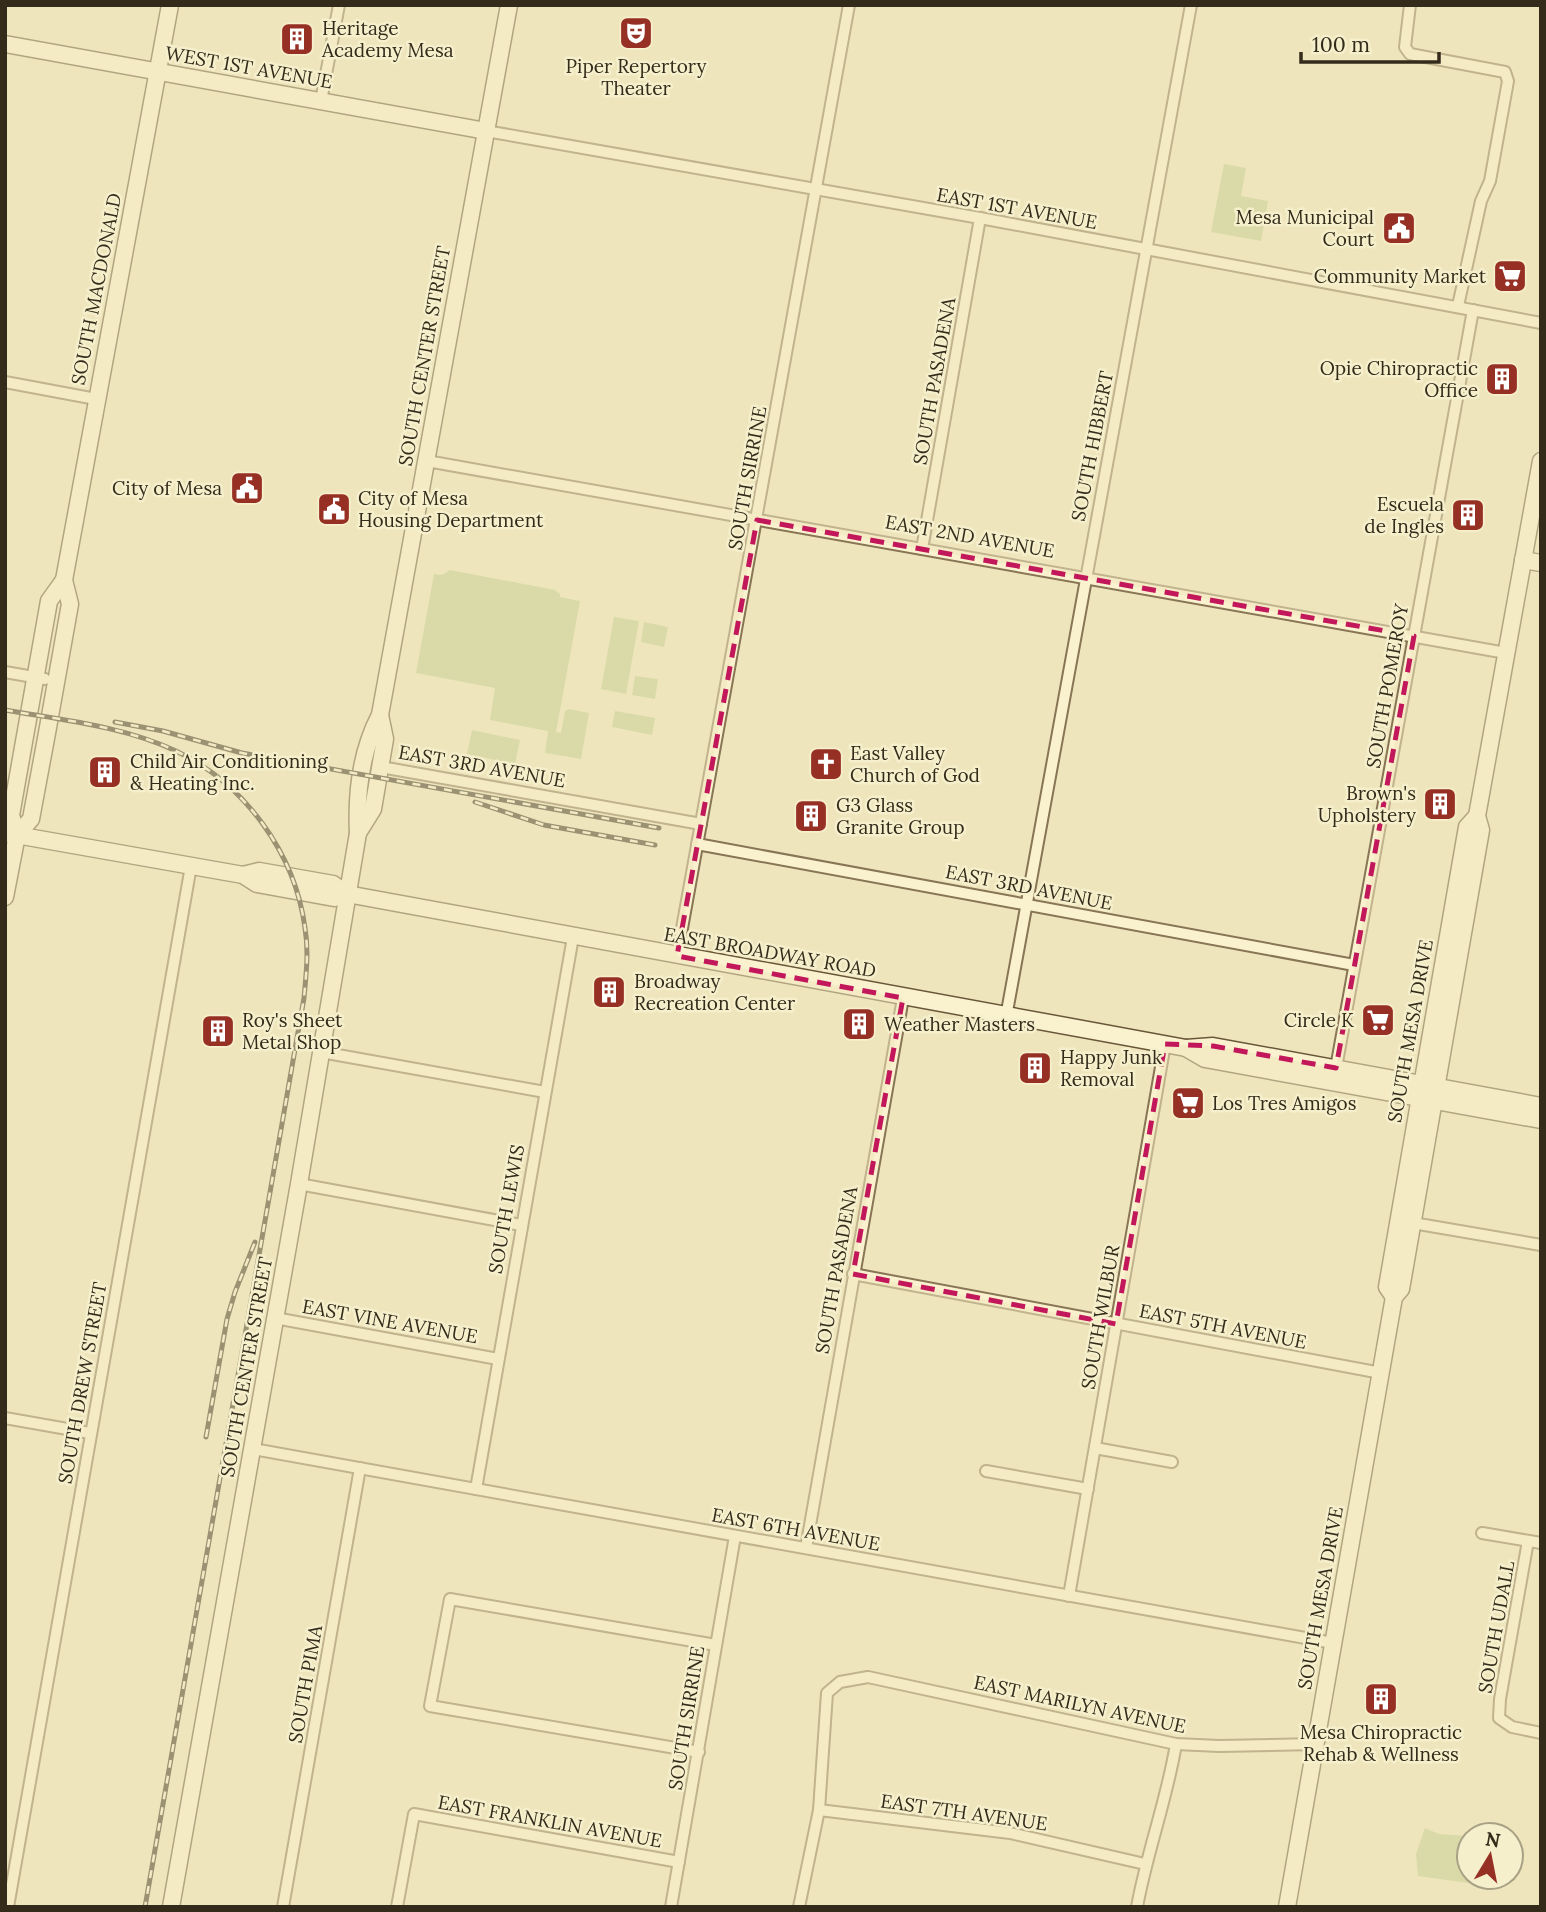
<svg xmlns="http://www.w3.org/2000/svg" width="1546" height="1912" font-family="Lora,serif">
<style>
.green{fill:#bfcd90}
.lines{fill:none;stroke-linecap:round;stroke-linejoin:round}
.street-casing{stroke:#877555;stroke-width:14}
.secondary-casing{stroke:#685639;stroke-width:19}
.street{stroke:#faf2cf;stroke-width:10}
.secondary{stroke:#faf2cf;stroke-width:16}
.rail-casing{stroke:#352b1b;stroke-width:5}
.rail{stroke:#f6efcc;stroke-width:2.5;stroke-dasharray:8;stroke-linecap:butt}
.marked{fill:none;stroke:#c2185b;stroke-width:5;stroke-dasharray:14 9;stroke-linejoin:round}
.labels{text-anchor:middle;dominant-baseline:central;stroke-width:5;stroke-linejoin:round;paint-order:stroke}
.poi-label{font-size:19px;fill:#352b1b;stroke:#f6efcc;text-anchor:start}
.street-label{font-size:19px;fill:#352b1b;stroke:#f6efcc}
</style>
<rect width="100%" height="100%" fill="#efe5bc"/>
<g class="green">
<polygon points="1224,164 1246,168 1241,196 1268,201 1261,241 1211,232"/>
<polygon points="450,570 555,590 560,594 560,597 580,601 556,732 561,733 565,711 569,709 589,713 581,759 545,753 548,731 490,720 495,688 416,673 434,574 442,575"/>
<polygon points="614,617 639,621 626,694 601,689"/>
<polygon points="644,622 668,627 664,647 641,642"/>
<polygon points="635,676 658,679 655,699 632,695"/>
<polygon points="615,711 655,718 652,735 612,727"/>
<polygon points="472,730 520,740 515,764 467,754"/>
<polygon points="1425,1828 1439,1834 1469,1836 1469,1877 1483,1877 1482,1885 1418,1876 1416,1854"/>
</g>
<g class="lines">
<g class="street-casing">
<g id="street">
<polyline points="1410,5 1405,47 1410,54 1505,72 1508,81 1490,181 1481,201 1458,306"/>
<polyline points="321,101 339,5"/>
<polyline points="486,131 980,218 1541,323"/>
<polyline points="5,382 96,399"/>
<polyline points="427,461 1506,653"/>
<polyline points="922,549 980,218"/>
<polyline points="5,672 45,679"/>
<polyline points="381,767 701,824"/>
<polyline points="697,844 1354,965"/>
<polyline points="677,956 849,5"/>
<polyline points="1006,1017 1191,5"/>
<polyline points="321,1052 545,1092"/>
<polyline points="1336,1068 1473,310"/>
<polyline points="299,1184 521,1225"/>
<polyline points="1413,1223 1541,1245"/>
<polyline points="853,1274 1381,1373"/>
<polyline points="275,1318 498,1359"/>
<polyline points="5,1418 90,1433"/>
<polyline points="1095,1448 1172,1462"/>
<polyline points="253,1449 1333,1643"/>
<polyline points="986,1471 1088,1489"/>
<polyline points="476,1489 573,937"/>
<polyline points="1482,1533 1541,1543"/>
<polyline points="1528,1541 1500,1699 1499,1718 1512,1727 1541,1733"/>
<polyline points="806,1548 903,998"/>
<polyline points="1069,1596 1165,1044"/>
<polyline points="699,1752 430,1706 450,1599 716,1645"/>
<polyline points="819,1810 1010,1833 1145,1864"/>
<polyline points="8,1907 191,866"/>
<polyline points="283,1907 360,1468"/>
<polyline points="397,1907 414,1814 679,1862"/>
<polyline points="671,1907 735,1536"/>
<polyline points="799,1907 819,1810 827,1693 840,1682 868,1677 1176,1744 1219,1746 1316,1744"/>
<path d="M1137,1907C1147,1852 1167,1799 1176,1744"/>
</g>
</g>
<g class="secondary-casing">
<g id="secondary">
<polyline points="5,44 486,131"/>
<polyline points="1523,560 1541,563"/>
<polyline points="5,833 243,875 257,884 334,898 347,894 1186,1048 1213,1046 1541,1106"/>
<polyline points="358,833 373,809 385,739 380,715"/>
<polyline points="17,835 31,819 47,733 70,604 64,580 170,5"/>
<polyline points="243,875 259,871 333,884 347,894"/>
<polyline points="5,897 17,835 11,815 49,601 64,580"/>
<polyline points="1186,1048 1205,1059 1541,1120"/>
<polyline points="1394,1297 1387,1287 1467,827 1477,816"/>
<path d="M171,1907L299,1184L358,833C356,793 361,751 380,715L509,5"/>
<polyline points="1287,1907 1394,1297 1401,1289 1481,830 1477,816 1541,461"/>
</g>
</g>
<use href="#street" class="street"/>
<use href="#secondary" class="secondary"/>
<g class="rail-casing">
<g id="rail">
<path d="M5,710C62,720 123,726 176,751C245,784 295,853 305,928C309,952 306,975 304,998L145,1907"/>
<polyline points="115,722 163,731 242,753 659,828"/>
<polyline points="475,802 544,825 655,845"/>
<polyline points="206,1437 227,1319 235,1292 255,1242"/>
</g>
</g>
<use href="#rail" class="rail"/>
</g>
<path d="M0 0H1546V1912H0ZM757,520L1414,636L1336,1068L1213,1046L1165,1044L1116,1324L853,1274L903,998L677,956Z" fill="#efe5bc" fill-opacity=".55" fill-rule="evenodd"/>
<path class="marked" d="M757,520L1414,636L1336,1068L1213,1046L1165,1044L1116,1324L853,1274L903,998L677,956Z"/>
<defs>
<g id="theatre-square" transform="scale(1.75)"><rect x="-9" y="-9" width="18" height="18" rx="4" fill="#973024" stroke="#f6efcc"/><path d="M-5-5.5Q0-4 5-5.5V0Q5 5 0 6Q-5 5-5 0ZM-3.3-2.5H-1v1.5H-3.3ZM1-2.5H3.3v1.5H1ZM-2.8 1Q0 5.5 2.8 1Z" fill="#fff"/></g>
<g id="building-square" transform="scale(1.75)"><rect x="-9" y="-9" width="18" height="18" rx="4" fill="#973024" stroke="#f6efcc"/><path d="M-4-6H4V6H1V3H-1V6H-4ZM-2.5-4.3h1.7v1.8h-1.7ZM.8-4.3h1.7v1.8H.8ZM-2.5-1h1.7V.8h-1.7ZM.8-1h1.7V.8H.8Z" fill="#fff"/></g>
<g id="civic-square" transform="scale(1.75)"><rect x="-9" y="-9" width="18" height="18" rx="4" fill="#973024" stroke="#f6efcc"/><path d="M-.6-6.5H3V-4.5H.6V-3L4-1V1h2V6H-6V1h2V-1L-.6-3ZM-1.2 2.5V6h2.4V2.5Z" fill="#fff"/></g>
<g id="supermarket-square" transform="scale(1.75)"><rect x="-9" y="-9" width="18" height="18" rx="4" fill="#973024" stroke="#f6efcc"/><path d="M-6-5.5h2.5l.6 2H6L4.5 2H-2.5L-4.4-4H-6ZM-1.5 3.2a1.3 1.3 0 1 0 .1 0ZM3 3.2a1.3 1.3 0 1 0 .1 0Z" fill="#fff"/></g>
<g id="church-square" transform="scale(1.75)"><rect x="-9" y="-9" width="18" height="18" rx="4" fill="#973024" stroke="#f6efcc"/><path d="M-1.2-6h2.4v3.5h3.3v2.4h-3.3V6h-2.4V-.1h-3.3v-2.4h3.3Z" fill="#fff"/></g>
</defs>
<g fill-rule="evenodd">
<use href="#theatre-square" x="636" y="33"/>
<use href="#building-square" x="297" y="39"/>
<use href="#civic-square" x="1399" y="228"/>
<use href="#supermarket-square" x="1510" y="276"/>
<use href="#building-square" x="1502" y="379"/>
<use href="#civic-square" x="247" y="488"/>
<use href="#civic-square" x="334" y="509"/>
<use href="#building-square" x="1468" y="515"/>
<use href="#church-square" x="826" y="764"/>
<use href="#building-square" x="105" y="772"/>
<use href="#building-square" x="1440" y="804"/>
<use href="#building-square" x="811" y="816"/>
<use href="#building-square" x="609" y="992"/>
<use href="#supermarket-square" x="1378" y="1020"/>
<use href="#building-square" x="859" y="1024"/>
<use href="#building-square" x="218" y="1031"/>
<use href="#building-square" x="1035" y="1068"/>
<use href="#supermarket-square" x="1188" y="1103"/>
<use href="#building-square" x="1381" y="1699"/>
</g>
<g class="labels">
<g class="poi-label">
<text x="322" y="28">Heritage<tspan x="322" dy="22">Academy Mesa</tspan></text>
<text x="636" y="66" text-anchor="middle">Piper Repertory<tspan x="636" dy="22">Theater</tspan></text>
<text x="1374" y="217" text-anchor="end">Mesa Municipal<tspan x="1374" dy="22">Court</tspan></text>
<text x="1486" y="276" text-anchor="end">Community Market</text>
<text x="1478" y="368" text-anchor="end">Opie Chiropractic<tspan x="1478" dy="22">Office</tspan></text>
<text x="222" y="488" text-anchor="end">City of Mesa</text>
<text x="358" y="498">City of Mesa<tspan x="358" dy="22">Housing Department</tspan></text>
<text x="1444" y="504" text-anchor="end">Escuela<tspan x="1444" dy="22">de Ingles</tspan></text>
<text x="850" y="753">East Valley<tspan x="850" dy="22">Church of God</tspan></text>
<text x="130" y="761">Child Air Conditioning<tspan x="130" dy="22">&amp; Heating Inc.</tspan></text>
<text x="1416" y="793" text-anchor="end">Brown's<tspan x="1416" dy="22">Upholstery</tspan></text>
<text x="836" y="805">G3 Glass<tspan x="836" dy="22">Granite Group</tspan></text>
<text x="634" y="981">Broadway<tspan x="634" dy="22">Recreation Center</tspan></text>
<text x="242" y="1020">Roy's Sheet<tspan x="242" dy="22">Metal Shop</tspan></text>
<text x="1354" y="1020" text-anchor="end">Circle K</text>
<text x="884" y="1024">Weather Masters</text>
<text x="1060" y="1057">Happy Junk<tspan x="1060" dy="22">Removal</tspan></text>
<text x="1212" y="1103">Los Tres Amigos</text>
<text x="1381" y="1732" text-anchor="middle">Mesa Chiropractic<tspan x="1381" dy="22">Rehab &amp; Wellness</tspan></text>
</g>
<g class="street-label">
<text transform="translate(249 67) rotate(10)">WEST 1ST AVENUE</text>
<text transform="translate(1017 208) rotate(10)">EAST 1ST AVENUE</text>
<text transform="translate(96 289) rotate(-79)">SOUTH MACDONALD</text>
<text transform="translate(424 356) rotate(-80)">SOUTH CENTER STREET</text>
<text transform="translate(934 381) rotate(-80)">SOUTH PASADENA</text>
<text transform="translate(1092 446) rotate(-79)">SOUTH HIBBERT</text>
<text transform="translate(747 478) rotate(-80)">SOUTH SIRRINE</text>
<text transform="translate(970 536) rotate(10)">EAST 2ND AVENUE</text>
<text transform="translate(1387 686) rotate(-80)">SOUTH POMEROY</text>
<text transform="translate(482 766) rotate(10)">EAST 3RD AVENUE</text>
<text transform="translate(1029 887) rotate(11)">EAST 3RD AVENUE</text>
<text transform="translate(770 952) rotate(10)">EAST BROADWAY ROAD</text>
<text transform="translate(1410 1031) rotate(-80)">SOUTH MESA DRIVE</text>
<text transform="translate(506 1209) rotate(-80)">SOUTH LEWIS</text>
<text transform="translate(836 1270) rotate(-80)">SOUTH PASADENA</text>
<text transform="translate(1100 1317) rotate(-80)">SOUTH WILBUR</text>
<text transform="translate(390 1321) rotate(10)">EAST VINE AVENUE</text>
<text transform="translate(1223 1326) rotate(11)">EAST 5TH AVENUE</text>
<text transform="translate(246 1367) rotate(-80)">SOUTH CENTER STREET</text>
<text transform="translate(82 1383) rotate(-80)">SOUTH DREW STREET</text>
<text transform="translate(796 1529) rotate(10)">EAST 6TH AVENUE</text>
<text transform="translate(1320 1598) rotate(-80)">SOUTH MESA DRIVE</text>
<text transform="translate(1496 1627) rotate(-80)">SOUTH UDALL</text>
<text transform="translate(305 1684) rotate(-80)">SOUTH PIMA</text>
<text transform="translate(1080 1704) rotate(12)">EAST MARILYN AVENUE</text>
<text transform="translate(686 1718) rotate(-81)">SOUTH SIRRINE</text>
<text transform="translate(964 1812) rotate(8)">EAST 7TH AVENUE</text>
<text transform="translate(550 1821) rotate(10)">EAST FRANKLIN AVENUE</text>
</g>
</g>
<rect width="1546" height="1912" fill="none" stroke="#352b1b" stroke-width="14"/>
<g transform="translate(1490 1856) rotate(10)"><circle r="33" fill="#f6efcc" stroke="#a9a185" stroke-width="2"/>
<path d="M0-5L12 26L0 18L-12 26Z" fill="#973024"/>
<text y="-10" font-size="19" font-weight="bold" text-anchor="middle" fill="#352b1b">N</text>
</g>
<path d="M1301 52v10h138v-10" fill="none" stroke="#352b1b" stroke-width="3.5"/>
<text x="1312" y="52" font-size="21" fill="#352b1b" stroke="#f6efcc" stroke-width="5" paint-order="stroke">100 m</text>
</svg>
